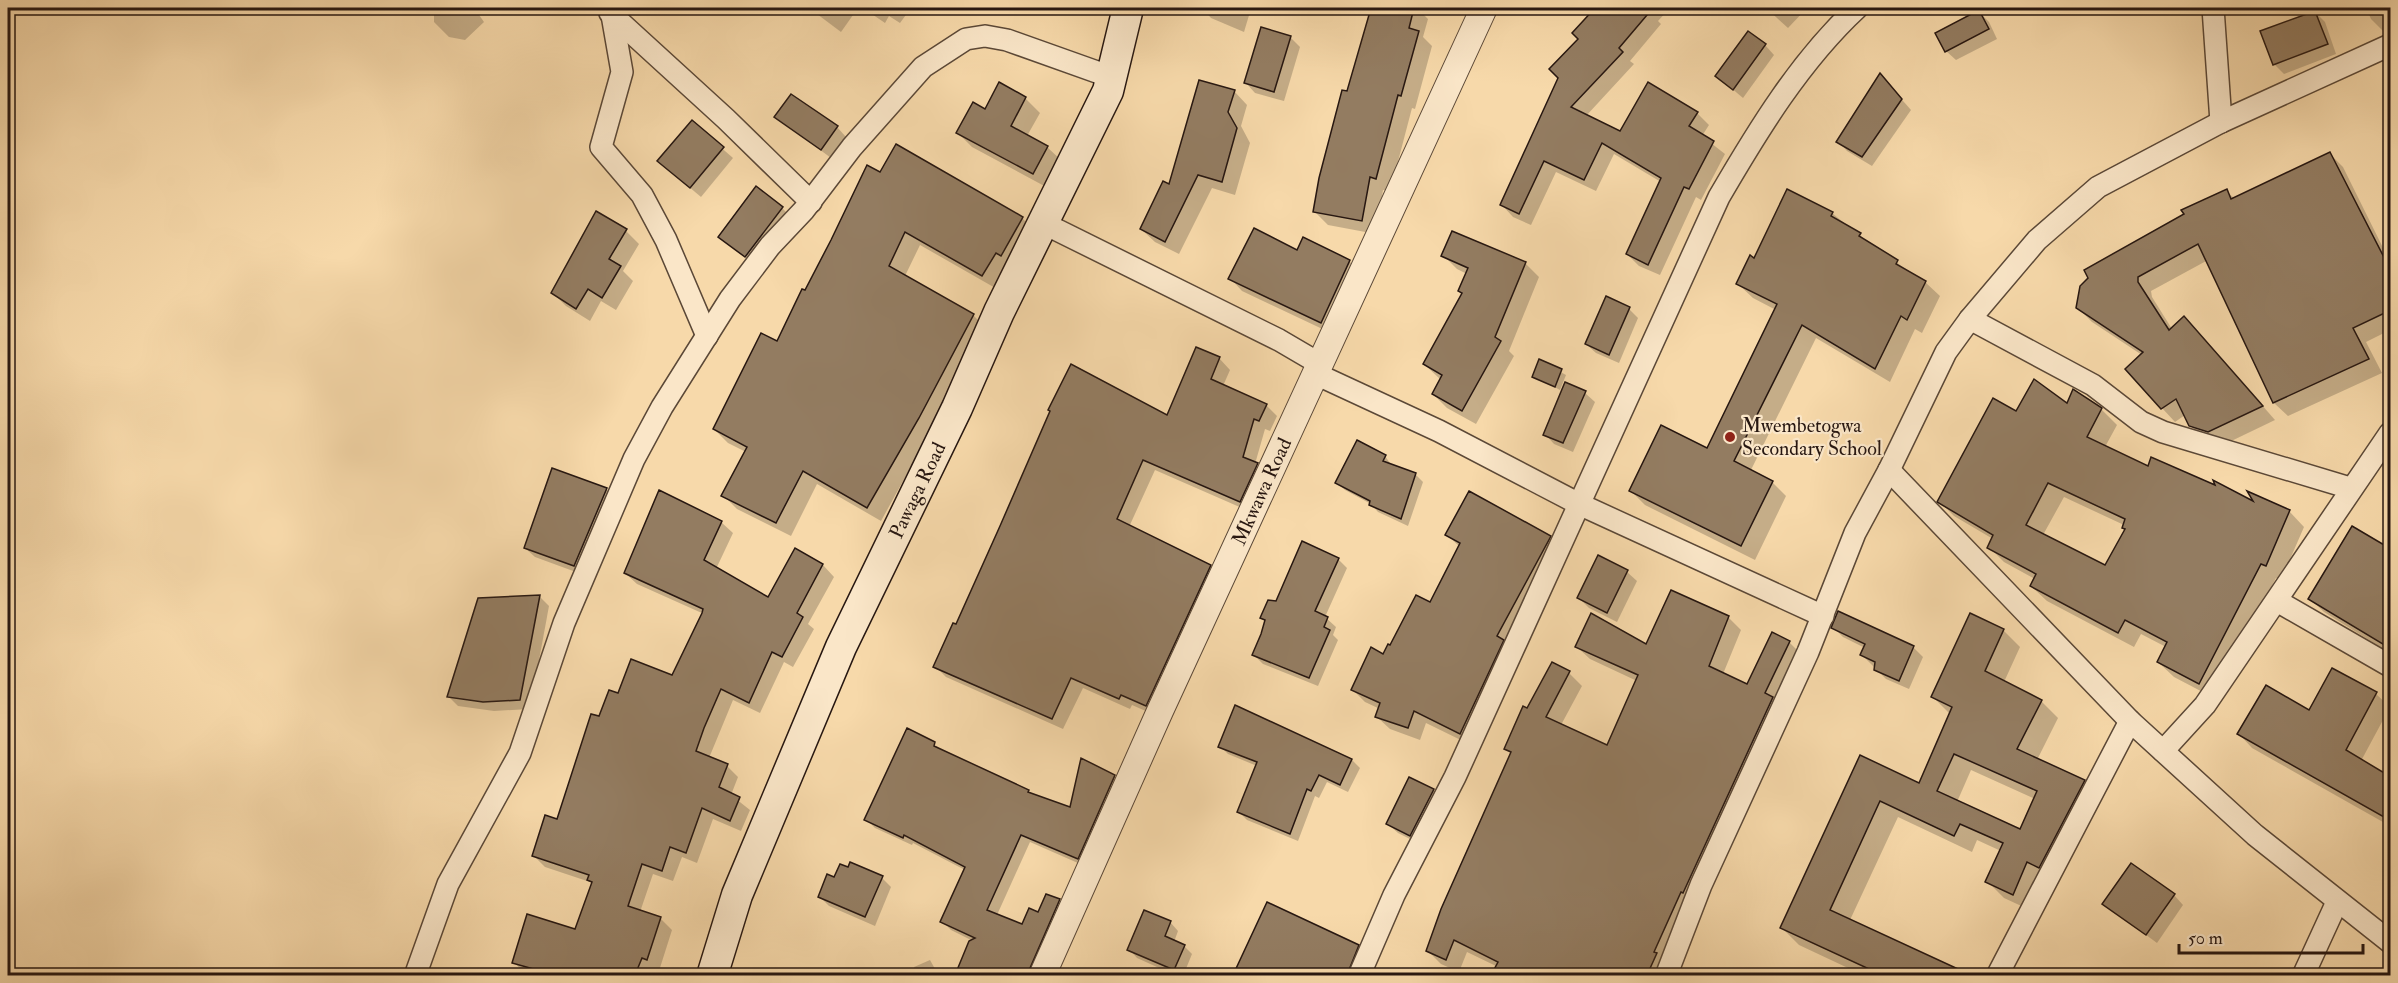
<svg xmlns="http://www.w3.org/2000/svg" width="2398" height="983" font-family="'IM FELL Double Pica',serif">
<style>
.shadow{fill:#0003;fill-rule:evenodd}
.building{fill:#937c61;stroke:#271711;stroke-width:1.5;fill-rule:evenodd}
.lines{fill:none;stroke-linecap:round;stroke-linejoin:round}
.minor-casing{stroke:#5b4837;stroke-width:24}
.tertiary-casing{stroke:#5b4837;stroke-width:28}
.secondary-casing{stroke:#271711;stroke-width:33}
.minor{stroke:#fae6c8;stroke-width:21}
.tertiary{stroke:#fae6c8;stroke-width:26}
.secondary{stroke:#fae6c8;stroke-width:30}
.poi-dot{fill:#8f2418;stroke:#fae6c8;stroke-width:2}
.labels{text-anchor:middle;dominant-baseline:central;stroke-width:4.5;stroke-linejoin:round;paint-order:stroke}
.poi-label{font-size:20px;fill:#271711;stroke:#fae6c8;text-anchor:start}
.street-label{font-size:20px;fill:#271711;stroke:#fae6c8}
</style>
<rect width="100%" height="100%" fill="#f7d9aa"/>
<filter id="stains"><feTurbulence type="fractalNoise" baseFrequency=".00333" numOctaves="4"/><feColorMatrix values="0 0 0 0 .2 0 0 0 0 .09 0 0 0 0 .02 0 0 0 .5 -.17"/></filter>
<radialGradient id="worn" r=".72"><stop offset=".6" stop-color="#630" stop-opacity="0"/><stop offset="1" stop-color="#630" stop-opacity=".3"/></radialGradient>
<g class="shadow">
<polygon points="434,8 482,8 477,12 484,22 465,40 449,37 434,22"/>
<polygon points="809,8 858,8 841,32"/>
<polygon points="863,8 911,8 900,23 889,16 885,23"/>
<polygon points="1202,8 1245,8 1250,12 1244,32 1211,18"/>
<polygon points="1372,8 1417,8 1428,19 1423,37 1432,46 1415,109 1412,108 1390,192 1383,190 1376,234 1328,225 1315,212"/>
<polygon points="1595,8 1670,8 1658,21 1661,24 1630,61 1634,64 1586,116 1620,133 1697,113 1709,125 1702,136 1725,154 1701,200 1696,197 1660,275 1639,266 1627,254 1661,182 1614,154 1596,191 1556,172 1531,225 1513,217 1502,205 1579,39 1574,33"/>
<polygon points="1766,8 1807,8 1788,28"/>
<polygon points="2366,8 2390,8 2390,31 2386,34 2371,19"/>
<polygon points="1979,12 1989,22 1997,39 1956,60 1946,51"/>
<polygon points="2315,12 2325,22 2336,54 2284,74 2274,64"/>
<polygon points="1290,37 1300,47 1284,101 1255,93 1246,83"/>
<polygon points="1765,45 1774,55 1743,98 1717,76"/>
<polygon points="1889,85 1911,110 1872,166 1847,151 1838,141"/>
<polygon points="1234,91 1247,105 1241,126 1250,143 1235,195 1212,188 1179,254 1155,242 1141,229"/>
<polygon points="1025,98 1040,113 1027,136 1047,147 1062,161 1048,188 972,147 958,133 986,111"/>
<polygon points="776,117 837,127 846,137 831,158"/>
<polygon points="692,122 733,158 701,197 669,170"/>
<polygon points="2329,153 2343,167 2390,262 2390,330 2366,342 2382,373 2288,416 2274,403 2208,260 2151,291 2152,297 2172,329 2198,332 2275,420 2223,445 2204,440 2190,425 2185,415 2175,422 2162,408 2142,355 2092,322 2078,308 2226,191 2235,199"/>
<polygon points="880,174 1022,218 1036,232 997,289 920,245 905,276 973,315 987,329 881,521 817,484 791,536 737,509 723,495 746,452 728,443 714,429 777,343 806,292"/>
<polygon points="782,208 792,218 756,265 720,237"/>
<polygon points="1832,213 1871,245 1925,282 1940,296 1922,333 1915,329 1890,382 1816,338 1751,470 1772,482 1786,496 1755,560 1645,505 1631,491 1708,450 1776,310 1753,298 1738,284 1755,260"/>
<polygon points="626,231 639,244 623,271 633,281 616,310 601,301 590,321 566,306 553,293"/>
<polygon points="1304,239 1349,261 1362,274 1333,334 1242,291 1230,278 1298,252"/>
<polygon points="1443,255 1525,263 1539,277 1509,351 1514,356 1476,424 1447,408 1433,394 1441,380 1424,364 1463,294 1467,274 1457,269"/>
<polygon points="1629,309 1638,318 1619,363 1596,353 1586,344"/>
<polygon points="1219,358 1230,370 1223,386 1266,405 1277,416 1270,431 1265,429 1255,464 1268,476 1251,512 1155,470 1129,527 1210,566 1221,577 1157,716 1132,705 1130,709 1083,688 1063,729 946,677 935,666 957,626 1168,417"/>
<polygon points="1540,361 1566,375 1560,390 1534,376"/>
<path d="M2074,391L2101,409L2117,425L2105,447L2148,468L2256,504L2289,511L2304,527L2281,580L2276,578L2214,698L2174,677L2158,662L2166,647L2141,634L2134,647L2047,601L2031,586L2035,579L2004,562L1989,547L1993,539L1954,516L1939,501L2017,413L2067,405ZM2064,497L2124,525L2126,530L2105,567L2043,535Z"/>
<polygon points="1585,393 1595,402 1573,452 1554,444 1545,434"/>
<polygon points="1385,456 1392,466 1415,474 1423,482 1408,526 1378,512 1371,504 1345,490 1337,483"/>
<polygon points="606,489 616,499 584,575 535,557 525,548"/>
<polygon points="721,522 733,533 716,569 769,599 796,550 823,565 834,577 808,624 814,629 793,667 784,662 760,713 733,700 709,758 727,766 738,777 731,795 750,810 741,831 713,819 697,863 682,857 673,881 653,874 640,912 660,918 672,930 659,971 654,969 651,976 525,974 514,962 576,931 593,883 545,867 534,856 558,820 600,718 619,695 673,677 704,614 637,584 625,573"/>
<polygon points="1447,535 1550,538 1562,550 1473,746 1426,723 1420,740 1390,729 1377,717 1380,709 1365,702 1352,689 1431,604 1460,547"/>
<polygon points="2390,551 2390,653 2324,612 2310,599"/>
<polygon points="1338,559 1347,568 1325,617 1336,627 1333,635 1338,640 1318,686 1263,664 1254,655 1266,622 1262,618 1277,602"/>
<polygon points="1627,572 1637,581 1617,622 1589,608 1579,598"/>
<polygon points="540,597 549,606 530,709 494,711 458,706 449,697 479,600"/>
<polygon points="1728,617 1741,630 1723,674 1748,686 1789,642 1802,655 1664,976 1492,976 1496,966 1467,952 1459,972 1441,964 1428,951 1512,754 1506,748 1528,710 1569,673 1582,686 1561,725 1608,747 1637,681 1590,659 1577,647 1647,646"/>
<polygon points="1833,627 1913,647 1923,657 1909,689 1886,679 1862,655 1865,648 1843,637"/>
<path d="M2003,630L2020,647L2004,682L2041,701L2058,718L2037,760L2084,781L2101,798L2030,910L2004,898L1987,881L2001,851L1977,840L1972,852L1898,817L1850,920L1967,976H1865L1799,945L1782,928L1861,757L1920,785L1951,715L1933,697ZM1971,770L2035,799L2020,831L1957,802Z"/>
<polygon points="2376,694 2390,707 2361,761 2390,778 2390,826 2252,748 2239,734"/>
<polygon points="934,744 942,751 1032,795 1071,809 1114,776 1123,785 1087,867 1030,842 997,915 1022,926 1059,901 1068,909 1038,976 957,976 970,942 973,941 951,930 942,921 965,870 913,843 912,845 875,828 866,819"/>
<polygon points="1220,746 1352,760 1360,768 1348,792 1327,782 1319,798 1315,796 1298,841 1247,820 1239,812 1257,766 1228,754"/>
<polygon points="1409,779 1433,790 1443,800 1420,844 1398,833 1388,824"/>
<polygon points="882,878 891,887 875,926 829,906 819,896 835,879"/>
<polygon points="2174,895 2183,905 2157,943 2104,904"/>
<polygon points="1268,904 1358,946 1371,959 1364,976 1235,976"/>
<polygon points="1170,922 1178,931 1174,942 1184,946 1192,954 1183,976 1177,976 1137,958 1129,949"/>
<polygon points="930,960 939,976 918,976 914,967"/>
</g>
<g class="building">
<polygon points="1371,8 1414,8 1409,28 1419,31 1401,96 1398,95 1376,179 1370,177 1362,221 1313,212 1319,178 1342,90 1347,91"/>
<polygon points="1595,8 1653,8 1619,48 1623,52 1571,107 1620,131 1648,82 1698,112 1689,126 1714,141 1689,189 1684,187 1648,265 1626,254 1661,178 1602,143 1584,180 1544,161 1519,214 1500,205 1558,78 1549,69 1578,39 1572,33"/>
<polygon points="1979,10 1989,29 1945,52 1935,33"/>
<polygon points="2315,11 2328,44 2273,65 2260,31"/>
<polygon points="1261,27 1291,36 1274,92 1244,83"/>
<polygon points="1748,31 1766,44 1733,90 1715,76"/>
<polygon points="1880,73 1902,99 1862,157 1836,142"/>
<polygon points="1199,80 1235,90 1228,112 1237,128 1222,182 1198,175 1165,242 1140,229 1163,181 1169,184"/>
<polygon points="999,82 1026,97 1011,126 1048,146 1033,174 956,133 973,102 985,109"/>
<polygon points="791,94 838,126 821,150 774,117"/>
<polygon points="692,120 724,147 690,188 657,161"/>
<polygon points="896,144 1023,217 1001,256 996,253 982,276 905,232 889,266 974,314 919,418 867,508 803,471 776,523 721,496 747,447 713,429 761,333 777,341 802,289 805,290 831,240 867,165 880,172"/>
<polygon points="2330,152 2391,271 2391,310 2353,328 2369,359 2273,403 2198,244 2138,277 2138,282 2169,330 2184,316 2263,406 2208,432 2189,426 2176,399 2161,409 2125,369 2143,352 2076,308 2080,286 2088,278 2084,270 2184,214 2181,210 2227,189 2231,199"/>
<polygon points="756,186 783,207 745,257 718,237"/>
<polygon points="1787,189 1833,212 1831,216 1861,233 1859,236 1898,260 1896,264 1926,281 1907,320 1901,316 1875,369 1802,325 1734,461 1773,481 1741,546 1629,491 1661,425 1707,448 1777,304 1736,284 1750,255 1754,258"/>
<polygon points="596,211 627,229 609,259 621,266 602,298 588,289 576,309 551,293"/>
<polygon points="1254,228 1297,250 1303,237 1350,260 1321,323 1228,279"/>
<polygon points="1452,231 1526,262 1495,337 1501,341 1462,411 1432,394 1442,375 1423,364 1462,293 1458,291 1468,268 1441,256"/>
<polygon points="1606,296 1630,307 1609,355 1585,344"/>
<polygon points="1196,347 1220,357 1211,379 1267,404 1259,421 1254,419 1243,457 1258,463 1240,502 1143,460 1117,519 1211,565 1146,706 1121,695 1119,699 1071,678 1052,719 933,667 953,623 956,624 1000,526 1050,411 1048,410 1071,364 1167,415"/>
<polygon points="1539,359 1562,369 1555,387 1532,377"/>
<path d="M2034,379L2067,403L2073,389L2102,408L2087,437L2148,466L2151,457L2215,485L2213,480L2253,501L2247,491L2290,510L2266,566L2261,564L2199,684L2157,662L2167,642L2125,620L2118,633L2030,586L2036,574L1987,548L1993,535L1937,502L1993,398L2016,411ZM2048,483L2125,519L2122,528L2125,529L2105,565L2026,525Z"/>
<polygon points="1565,382 1586,391 1563,443 1543,435"/>
<polygon points="1357,440 1386,455 1383,461 1416,473 1401,519 1369,505 1370,501 1335,483"/>
<polygon points="552,468 607,488 574,566 524,548"/>
<polygon points="659,490 722,521 704,560 768,597 795,548 823,564 797,613 803,617 782,657 772,652 749,703 721,689 704,728 696,751 728,764 719,787 740,797 730,821 702,808 686,853 670,847 662,871 642,864 628,906 661,917 647,960 642,958 635,975 555,975 512,963 527,914 575,929 592,882 587,880 589,875 532,856 545,815 557,819 591,714 599,716 609,690 618,693 631,659 672,675 702,613 703,609 624,573"/>
<polygon points="1469,491 1551,536 1497,636 1504,640 1460,734 1414,711 1408,728 1375,717 1380,703 1351,690 1371,647 1383,654 1388,644 1390,645 1416,595 1430,602 1460,543 1445,535"/>
<polygon points="2352,526 2391,549 2391,649 2308,599"/>
<polygon points="1302,541 1339,558 1315,611 1328,617 1324,627 1330,630 1309,678 1252,655 1261,634 1265,620 1260,618 1268,600 1276,601"/>
<polygon points="1598,555 1628,570 1607,613 1577,598"/>
<polygon points="1671,590 1729,616 1709,666 1747,684 1772,632 1790,641 1765,693 1773,697 1683,893 1681,892 1654,952 1657,953 1647,975 1491,975 1498,962 1454,940 1446,960 1426,951 1441,909 1511,752 1504,749 1523,706 1527,708 1552,662 1570,671 1546,717 1607,745 1638,675 1575,647 1591,613 1646,644"/>
<polygon points="540,595 520,700 483,702 447,697 478,598"/>
<polygon points="1838,611 1914,646 1899,681 1874,670 1875,662 1860,655 1865,644 1831,628"/>
<path d="M1970,613L2004,629L1985,671L2042,700L2017,749L2085,780L2039,868L2027,862L2013,895L1985,882L2003,843L1960,824L1954,836L1880,801L1830,910L1971,975H1882L1780,928L1860,755L1919,783L1952,707L1931,697ZM1954,754L2037,791L2020,829L1937,791Z"/>
<polygon points="2332,668 2377,692 2346,750 2391,777 2391,821 2237,734 2266,685 2309,710"/>
<polygon points="1235,705 1352,759 1340,785 1319,775 1311,791 1307,789 1290,834 1237,812 1257,762 1218,747"/>
<polygon points="907,728 935,742 934,746 1029,790 1028,792 1070,807 1081,758 1115,775 1078,859 1021,835 987,910 1022,924 1029,908 1038,912 1046,894 1060,899 1027,975 955,975 969,941 975,938 940,922 965,867 904,835 903,838 864,820"/>
<polygon points="1409,777 1434,789 1410,836 1386,824"/>
<polygon points="850,862 883,876 865,917 818,897 827,874 834,877 840,864 848,867"/>
<polygon points="2131,863 2175,894 2146,935 2102,904"/>
<polygon points="1267,902 1359,945 1347,975 1233,975"/>
<polygon points="1144,910 1171,921 1165,936 1185,945 1174,970 1127,950"/>
</g>
<g class="lines">
<g class="minor-casing">
<g id="minor">
<polyline points="2213,8 2221,122"/>
<polyline points="610,13 726,119 811,202"/>
<polyline points="612,15 622,72 601,147 642,195 666,240 707,336"/>
<polyline points="1043,223 1279,340 1320,364"/>
<polyline points="1970,319 2093,385 2141,422 2163,432 2350,488"/>
<polyline points="1316,374 1439,431 1579,504 1823,616"/>
<polyline points="1889,470 2130,721 2255,835 2390,942"/>
<polyline points="2277,601 2390,666"/>
<polyline points="2163,751 2205,705 2390,433"/>
<polyline points="415,976 448,884 520,753 564,623 634,459 662,407 730,299 770,246 804,210 852,147 923,67 966,39 985,36 1007,40 1111,77"/>
<path d="M1359,976L1394,895L1455,777L1719,197C1758,130 1800,61 1857,8"/>
<polyline points="1666,976 1701,885 1808,652 1855,533 1889,470 1946,352 1970,319 2037,240 2098,187 2221,122 2390,45"/>
<polyline points="1997,976 2130,721"/>
<polyline points="2303,976 2337,902"/>
</g>
</g>
<g class="tertiary-casing">
<g id="tertiary">
<path id="s1" d="M1042,976L1160,711L1484,8"/>
</g>
</g>
<g class="secondary-casing">
<g id="secondary">
<path id="s2" d="M712,976L737,895L841,647L957,408L999,312L1108,91L1128,8"/>
</g>
</g>
<use href="#minor" class="minor"/>
<use href="#tertiary" class="tertiary"/>
<use href="#secondary" class="secondary"/>
</g>
<circle class="poi-dot" cx="1730" cy="437" r="6"/>
<g class="labels">
<g class="poi-label">
<text x="1742" y="425">Mwembetogwa<tspan x="1742" dy="23">Secondary School</tspan></text>
</g>
<g class="street-label">
<text stroke="none"><textPath href="#s2" startOffset="528">Pawaga Road</textPath></text>
<text stroke="none"><textPath href="#s1" startOffset="532">Mkwawa Road</textPath></text>
</g>
</g>
<rect width="2398" height="983" fill="none" stroke="#f7d9aa" stroke-width="30"/>
<rect x="9" y="9" width="2380" height="965" fill="none" stroke="#271711" stroke-width="3"/>
<rect x="15" y="15" width="2368" height="953" fill="none" stroke="#271711" stroke-width="1.5"/>
<path d="M2179 944v9h184v-9" fill="none" stroke="#271711" stroke-width="3"/>
<text x="2188" y="944" font-size="18" fill="#271711" stroke="#fae6c8" stroke-width="4.5" paint-order="stroke">50 m</text>
<rect width="100%" height="100%" filter="url(#stains)"/>
<rect width="100%" height="100%" fill="url(#worn)"/>
</svg>
